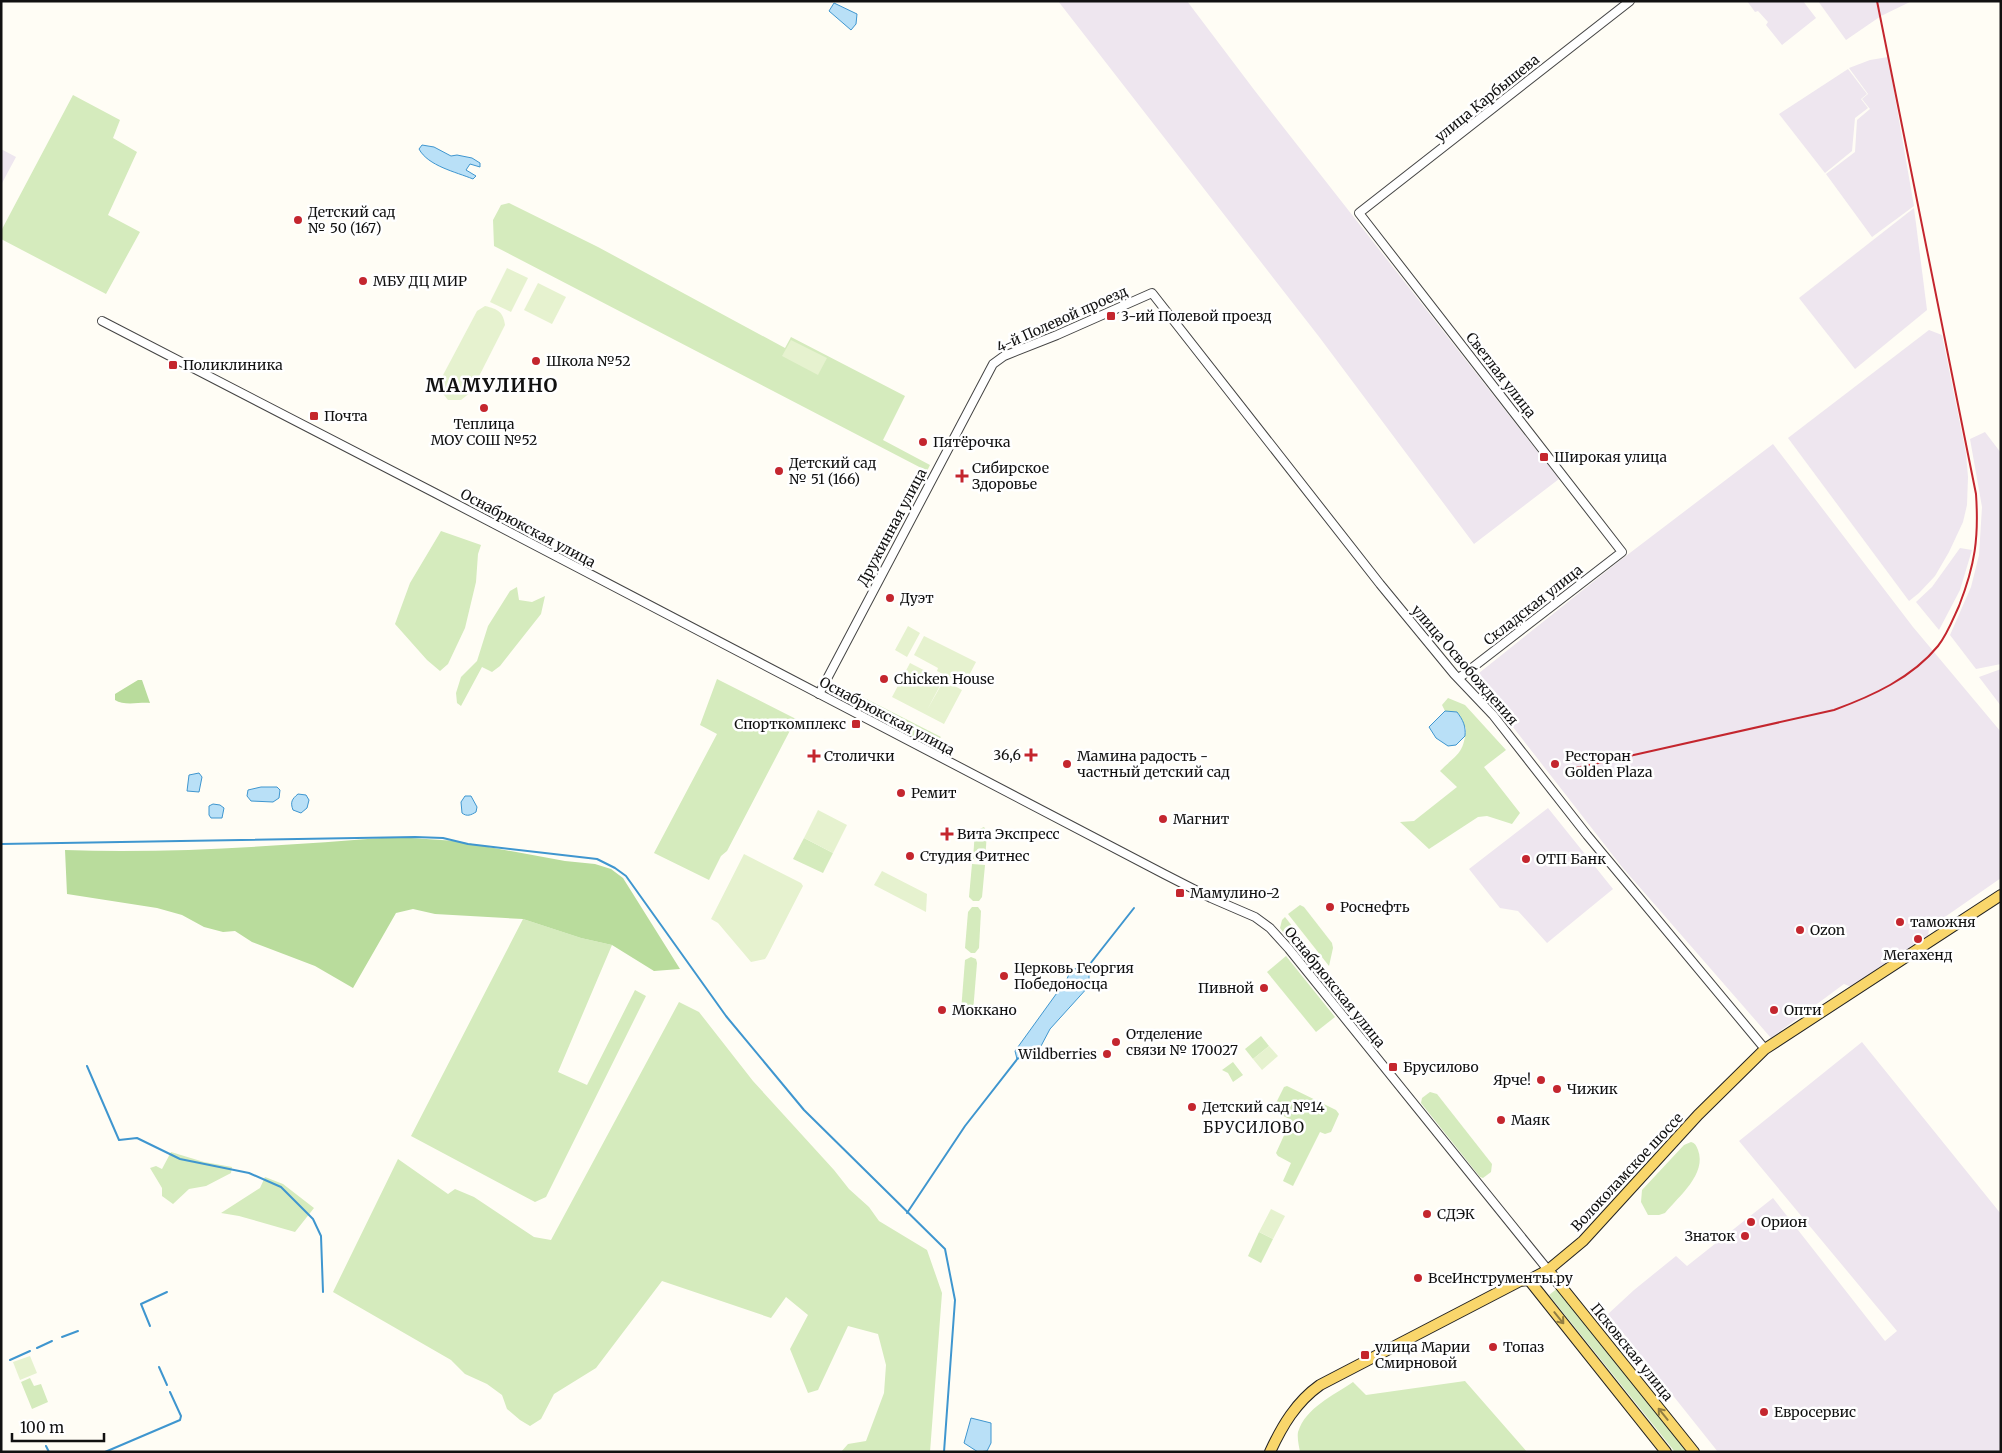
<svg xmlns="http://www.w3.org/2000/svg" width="2002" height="1453" font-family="Merriweather,serif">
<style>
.industrial{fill:#eee6ef}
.green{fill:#d5ebbd}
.forest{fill:#b9dc9c}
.pitch{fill:#e6f2cf}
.water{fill:#b9e0f7;stroke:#3f96cf}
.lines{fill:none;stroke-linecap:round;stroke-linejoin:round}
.stream{stroke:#3f96cf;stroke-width:2}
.minor-casing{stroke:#444;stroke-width:10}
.major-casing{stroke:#222;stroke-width:12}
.minor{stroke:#fff;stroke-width:8}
.major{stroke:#f9d66b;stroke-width:10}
.rail{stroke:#c4262e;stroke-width:2}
.oneway{stroke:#917d42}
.poi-dot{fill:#c4262e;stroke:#fff;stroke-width:2}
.labels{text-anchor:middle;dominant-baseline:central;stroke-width:5;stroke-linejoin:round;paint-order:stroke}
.street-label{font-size:14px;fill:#111;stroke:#fff}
.poi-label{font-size:14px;fill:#111;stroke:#fff;text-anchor:start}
.neighbourhood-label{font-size:15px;letter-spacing:1px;fill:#111;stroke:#fff}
.district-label{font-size:19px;font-weight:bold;letter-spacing:1px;fill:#111;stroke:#fff}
</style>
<rect width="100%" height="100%" fill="#fffdf5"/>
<g class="industrial">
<polygon points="1058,1 1187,1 1255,91 1559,479 1474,544 1320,338"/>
<polygon points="1747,1 1803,1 1816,18 1782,45 1766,25 1768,22 1758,11 1755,12"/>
<polygon points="1818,1 1912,1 1881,16 1846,40"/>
<polygon points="1888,57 1914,206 1872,237 1826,174 1855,152 1857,120 1870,109 1862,99 1868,94 1849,68 1870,60"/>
<polygon points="1848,69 1867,94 1861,99 1868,108 1855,118 1852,151 1825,173 1779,114"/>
<polygon points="1,149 16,157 1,185"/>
<polygon points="1914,208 1927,310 1855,369 1799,298"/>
<polygon points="1929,330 1942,335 1966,453 1968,477 1967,505 1963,522 1949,552 1935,576 1919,593 1909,601 1788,438"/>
<polygon points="1985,432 2001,453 2001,664 1976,669 1950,635 1971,587 1979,555 1982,507 1970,439"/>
<polygon points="1773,444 1913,627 2001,732 2001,878 1929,928 1928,938 1854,988 1844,984 1771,1038 1622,867 1474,677 1618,562"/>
<polygon points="1960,548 1972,550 1960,590 1939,630 1916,602 1932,587"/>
<polygon points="2001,669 2001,706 1979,677"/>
<polygon points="1548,808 1613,889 1547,943 1518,911 1500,908 1469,869"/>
<polygon points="1862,1042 2001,1214 2001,1452 1718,1452 1608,1314 1634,1290 1676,1256 1687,1266 1773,1198 1885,1341 1897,1331 1739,1141"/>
</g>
<g class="green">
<polygon points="73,95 120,120 113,138 137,152 108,215 140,232 106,294 1,239 1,231"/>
<polygon points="509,203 598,247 785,348 791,337 905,396 883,440 930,465 927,471 494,246 493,220 501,205"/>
<polygon points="441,531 481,545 478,554 476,582 465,628 448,664 440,671 427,660 395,624 410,583"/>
<polygon points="517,587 519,600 532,602 545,596 541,614 500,666 492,672 482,667 461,706 457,703 456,693 461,677 477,661 488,626 510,591"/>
<polygon points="717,679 796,719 727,851 721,856 709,880 654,853 717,734 700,725"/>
<polygon points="837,684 941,737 934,744 927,744 832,694"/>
<path d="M1448,698L1465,705L1506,750L1484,767L1520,813L1512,824L1487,816L1478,817L1429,849L1400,822L1414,821L1457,787L1440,771C1457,754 1464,754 1466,728L1451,711H1445L1442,705Z"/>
<polygon points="984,827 987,832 985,861 973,859 975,831"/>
<polygon points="804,838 833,853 823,873 793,859"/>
<polygon points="972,864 985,865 982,897 979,901 973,901 969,897"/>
<polygon points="1300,905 1304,907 1332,943 1333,948 1329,966 1288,914"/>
<polygon points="972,907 978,907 981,911 979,948 975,953 971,953 965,948 968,912"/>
<polygon points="1285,917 1327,970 1323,977 1318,976 1280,928 1282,920"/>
<polygon points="523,919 581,938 612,945 558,1072 587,1085 635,990 646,996 546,1197 535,1202 411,1136"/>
<polygon points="1286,956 1335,1017 1316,1032 1267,972"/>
<polygon points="971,957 976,959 977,963 973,1012 961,1011 965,960"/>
<polygon points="679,1002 699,1012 753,1081 834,1170 849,1189 869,1207 879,1221 927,1250 942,1293 930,1452 841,1452 848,1444 866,1441 884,1393 886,1365 878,1334 848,1326 818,1390 808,1393 790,1349 808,1315 786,1297 771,1318 662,1281 596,1368 554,1394 541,1419 530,1426 520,1420 507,1409 502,1395 487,1384 465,1374 451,1360 333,1292 398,1159 448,1194 455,1189 474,1197 534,1237 551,1240"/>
<polygon points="1261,1036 1269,1046 1253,1059 1245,1049"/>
<polygon points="1233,1062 1243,1075 1233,1082 1228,1073 1222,1070"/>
<polygon points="1287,1086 1336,1110 1339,1114 1331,1132 1325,1134 1320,1132 1293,1186 1283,1181 1291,1163 1278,1156 1276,1153 1291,1120 1276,1112 1273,1109 1284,1087"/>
<polygon points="1430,1092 1437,1094 1492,1164 1491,1172 1483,1178 1480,1177 1421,1103 1422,1098"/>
<path d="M1691,1142C1695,1143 1696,1145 1698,1150C1707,1174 1679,1196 1665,1213L1659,1215H1648L1641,1202L1642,1190L1684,1145Z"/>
<polygon points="171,1152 204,1162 232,1167 231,1173 206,1186 189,1189 173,1204 162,1196 162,1188 150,1168 156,1166 162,1169"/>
<polygon points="265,1177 283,1184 314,1208 295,1232 239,1216 221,1213 260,1188"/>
<polygon points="1259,1232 1273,1239 1261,1263 1248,1256"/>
<polygon points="1558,1288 1688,1452 1675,1452 1549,1295"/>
<polygon points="30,1378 34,1386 41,1384 48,1402 32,1409 21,1382"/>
<path d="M1465,1381L1527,1452H1300C1299,1446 1297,1438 1298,1432C1305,1408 1334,1395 1353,1382L1366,1395Z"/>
</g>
<g class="forest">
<path d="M138,680H142L150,703C139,702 124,706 115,700V694Z"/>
<path d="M396,837L456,841L565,861L595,864L611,869L623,878L680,969L654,971L612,945L581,938L523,919L435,914L413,909L396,913L353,988L315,966L252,942L235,931L223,932L204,927L182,915L157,908L67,894L65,850C176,854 286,845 396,837Z"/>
</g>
<g class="pitch">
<polygon points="507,268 528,278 511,312 490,302"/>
<polygon points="538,283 566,297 552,324 524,310"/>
<path d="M485,306C498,309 503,312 505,325L471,392L461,400H448L440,390L442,377L477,311Z"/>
<polygon points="791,340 827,358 818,375 782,356"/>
<polygon points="908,626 920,633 907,657 895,650"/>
<polygon points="924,636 976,662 964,685 937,671 938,668 914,655"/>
<polygon points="910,663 943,680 927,710 944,680 962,690 944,724 892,697"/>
<polygon points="818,810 847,825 833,853 804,838"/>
<polygon points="744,854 801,883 803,886 767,956 765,959 751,962 718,923 711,919"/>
<polygon points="882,871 927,894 926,912 874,885"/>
<polygon points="1269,1046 1278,1056 1262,1070 1253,1059"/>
<polygon points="1271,1209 1285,1216 1273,1239 1259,1232"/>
<polygon points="30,1356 37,1373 20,1380 13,1362"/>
</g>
<g class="water">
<polygon points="834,3 857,14 856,24 851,30 829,11"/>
<path d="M422,145L434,147L451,156L457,155L472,158L480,163V167L470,164L466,170L476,176L473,179C456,172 428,166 419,149Z"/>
<path d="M1445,711L1457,712C1463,720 1466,726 1465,736L1456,745L1448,746L1436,738L1429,727Z"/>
<polygon points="199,773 202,777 199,792 187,791 189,775"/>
<polygon points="261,787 277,787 280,790 279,798 273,802 251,801 247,796 248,790"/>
<path d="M298,794L306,795L309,800L307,808L301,813L293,810C290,802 292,799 298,794Z"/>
<path d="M465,796H471L477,807L476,812C471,815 467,817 462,813L461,802Z"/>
<polygon points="213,804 220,805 224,808 222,818 211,818 209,815 209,806"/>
<polygon points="1086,968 1089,972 1089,986 1050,1029 1041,1046 1031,1057 1017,1059 1015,1051 1067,979 1071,969"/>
<polygon points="971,1418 991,1423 991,1443 987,1451 978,1452 964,1443"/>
</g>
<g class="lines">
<g class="stream">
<polyline points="1,844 415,837 443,838 468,844 597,859 615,868 626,876 726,1016 804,1110 945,1249 955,1300 944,1452"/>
<polyline points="1086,969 1134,908"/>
<polyline points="87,1066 119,1140 137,1138 180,1159 249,1173 281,1187 313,1219 321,1236 323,1292"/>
<polyline points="907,1213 965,1126 1018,1058"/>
<polyline points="150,1326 141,1304 167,1292"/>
<polyline points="62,1337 78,1331"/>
<polyline points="37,1348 52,1341"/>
<polyline points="10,1360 30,1351"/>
<polyline points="159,1367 167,1385"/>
<polyline points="46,1446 49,1452"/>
<polyline points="105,1452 180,1420 181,1416 170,1392"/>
</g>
<g class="minor-casing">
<g id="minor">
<polyline points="102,321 435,493 1164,874 1211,898 1255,917 1270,928 1289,949 1548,1270"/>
<polyline points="1459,678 1622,552 1359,213 1630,1"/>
<polyline points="819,694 993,364 1004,356 1057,335 1152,293 1380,584 1454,674 1493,715 1587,835 1765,1049"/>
</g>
</g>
<g class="major-casing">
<g id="major">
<polyline points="1548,1270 1694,1452"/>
<polyline points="1529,1280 1666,1452"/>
<path d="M1270,1452C1282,1426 1296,1402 1320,1385L1520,1281L1529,1280L1548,1270L1583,1241L1698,1115L1765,1049L2001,895"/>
</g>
</g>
<use href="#minor" class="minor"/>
<use href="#major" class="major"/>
<path class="rail" d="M1567,770L1834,710C1872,696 1912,678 1938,646C1947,635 1953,619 1959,606C1975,565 1979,538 1976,494L1877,1"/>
</g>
<defs><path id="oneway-shaft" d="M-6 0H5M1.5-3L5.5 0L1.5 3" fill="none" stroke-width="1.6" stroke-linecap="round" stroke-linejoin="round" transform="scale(1.25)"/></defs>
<g class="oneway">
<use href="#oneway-shaft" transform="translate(1559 1318) rotate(51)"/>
<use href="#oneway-shaft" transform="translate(1663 1414) rotate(-129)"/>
</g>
<g class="poi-dot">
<circle cx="298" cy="220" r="5"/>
<circle cx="363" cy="281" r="5"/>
<rect x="1106" y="311" width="10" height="10" rx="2.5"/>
<circle cx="536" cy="361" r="5"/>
<rect x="168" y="360" width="10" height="10" rx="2.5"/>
<circle cx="484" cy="408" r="5"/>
<rect x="309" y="411" width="10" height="10" rx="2.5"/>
<circle cx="923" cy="442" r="5"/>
<rect x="1539" y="452" width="10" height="10" rx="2.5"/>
<circle cx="779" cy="471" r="5"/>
<path d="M959.5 468.5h5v5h5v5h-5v5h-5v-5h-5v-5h5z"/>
<circle cx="890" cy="598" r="5"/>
<circle cx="884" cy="679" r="5"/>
<rect x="851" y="719" width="10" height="10" rx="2.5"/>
<path d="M1028.5 747.5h5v5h5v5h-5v5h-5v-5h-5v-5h5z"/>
<path d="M811.5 748.5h5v5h5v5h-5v5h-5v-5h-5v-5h5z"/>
<circle cx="1067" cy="764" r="5"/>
<circle cx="1555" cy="764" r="5"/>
<circle cx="901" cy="793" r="5"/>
<circle cx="1163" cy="819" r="5"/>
<path d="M944.5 826.5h5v5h5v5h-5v5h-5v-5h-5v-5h5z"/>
<circle cx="910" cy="856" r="5"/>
<circle cx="1526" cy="859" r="5"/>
<rect x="1175" y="888" width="10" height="10" rx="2.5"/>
<circle cx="1330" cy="907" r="5"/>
<circle cx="1900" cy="922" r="5"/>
<circle cx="1800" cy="930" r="5"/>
<circle cx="1918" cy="939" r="5"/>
<circle cx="1004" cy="976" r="5"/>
<circle cx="1264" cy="988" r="5"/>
<circle cx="942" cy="1010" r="5"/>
<circle cx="1774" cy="1010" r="5"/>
<circle cx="1116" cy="1042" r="5"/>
<circle cx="1107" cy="1054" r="5"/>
<rect x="1388" y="1062" width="10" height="10" rx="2.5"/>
<circle cx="1541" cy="1080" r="5"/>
<circle cx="1557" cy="1089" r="5"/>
<circle cx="1192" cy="1107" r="5"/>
<circle cx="1501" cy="1120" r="5"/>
<circle cx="1427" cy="1214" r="5"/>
<circle cx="1751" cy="1222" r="5"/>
<circle cx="1745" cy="1236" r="5"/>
<circle cx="1418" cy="1278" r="5"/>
<circle cx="1493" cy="1347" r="5"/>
<rect x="1360" y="1350" width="10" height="10" rx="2.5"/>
<circle cx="1764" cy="1412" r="5"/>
</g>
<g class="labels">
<g class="street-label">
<text transform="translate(1487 98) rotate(-39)">улица Карбышева</text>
<text transform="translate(1062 319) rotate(-24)">4-й Полевой проезд</text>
<text transform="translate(1501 375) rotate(52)">Светлая улица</text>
<text transform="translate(892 527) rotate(-62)">Дружинная улица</text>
<text transform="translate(528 528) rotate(28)">Оснабрюкская улица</text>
<text transform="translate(1533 605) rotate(-38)">Складская улица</text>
<text transform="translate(1465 665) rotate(49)">улица Освобождения</text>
<text transform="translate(887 716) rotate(28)">Оснабрюкская улица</text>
<text transform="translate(1335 987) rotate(51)">Оснабрюкская улица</text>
<text transform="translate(1627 1172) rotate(-47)">Волоколамское шоссе</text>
<text transform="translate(1632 1352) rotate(51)">Псковская улица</text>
</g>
<g class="poi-label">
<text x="308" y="212">Детский сад<tspan x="308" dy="16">№ 50 (167)</tspan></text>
<text x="373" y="281">МБУ ДЦ МИР</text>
<text x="1121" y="316">3-ий Полевой проезд</text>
<text x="546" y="361">Школа №52</text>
<text x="183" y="365">Поликлиника</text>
<text x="324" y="416">Почта</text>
<text x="484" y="424" text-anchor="middle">Теплица<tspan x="484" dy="16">МОУ СОШ №52</tspan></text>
<text x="933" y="442">Пятёрочка</text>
<text x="1554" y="457">Широкая улица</text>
<text x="789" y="463">Детский сад<tspan x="789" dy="16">№ 51 (166)</tspan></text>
<text x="972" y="468">Сибирское<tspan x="972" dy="16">Здоровье</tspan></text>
<text x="900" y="598">Дуэт</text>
<text x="894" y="679">Chicken House</text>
<text x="846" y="724" text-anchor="end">Спорткомплекс</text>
<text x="1021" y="755" text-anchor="end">36,6</text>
<text x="824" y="756">Столички</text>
<text x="1077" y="756">Мамина радость -<tspan x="1077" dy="16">частный детский сад</tspan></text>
<text x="1565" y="756">Ресторан<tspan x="1565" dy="16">Golden Plaza</tspan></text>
<text x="911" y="793">Ремит</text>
<text x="1173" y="819">Магнит</text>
<text x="957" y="834">Вита Экспресс</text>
<text x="920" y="856">Студия Фитнес</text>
<text x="1536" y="859">ОТП Банк</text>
<text x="1190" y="893">Мамулино-2</text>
<text x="1340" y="907">Роснефть</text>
<text x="1910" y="922">таможня</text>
<text x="1810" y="930">Ozon</text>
<text x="1918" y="955" text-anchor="middle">Мегахенд</text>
<text x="1014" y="968">Церковь Георгия<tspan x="1014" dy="16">Победоносца</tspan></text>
<text x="1254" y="988" text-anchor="end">Пивной</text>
<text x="952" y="1010">Моккано</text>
<text x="1784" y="1010">Опти</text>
<text x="1126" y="1034">Отделение<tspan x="1126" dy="16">связи № 170027</tspan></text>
<text x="1097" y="1054" text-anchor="end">Wildberries</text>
<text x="1403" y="1067">Брусилово</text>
<text x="1531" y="1080" text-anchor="end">Ярче!</text>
<text x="1567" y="1089">Чижик</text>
<text x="1202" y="1107">Детский сад №14</text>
<text x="1511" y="1120">Маяк</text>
<text x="1437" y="1214">СДЭК</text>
<text x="1761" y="1222">Орион</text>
<text x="1735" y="1236" text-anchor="end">Знаток</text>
<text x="1428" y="1278">ВсеИнструменты.ру</text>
<text x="1375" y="1347">улица Марии<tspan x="1375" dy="16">Смирновой</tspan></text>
<text x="1503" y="1347">Топаз</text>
<text x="1774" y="1412">Евросервис</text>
</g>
<g class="neighbourhood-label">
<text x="1254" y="1127">БРУСИЛОВО</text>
</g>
<g class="district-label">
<text x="492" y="385">МАМУЛИНО</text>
</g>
</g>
<rect width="2002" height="1453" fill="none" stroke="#111111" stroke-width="5"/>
<path d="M12 1433v8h92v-8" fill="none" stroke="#111111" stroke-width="2.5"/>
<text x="20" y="1433" font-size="15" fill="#111111" stroke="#ffffff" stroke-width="4" paint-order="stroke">100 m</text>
</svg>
